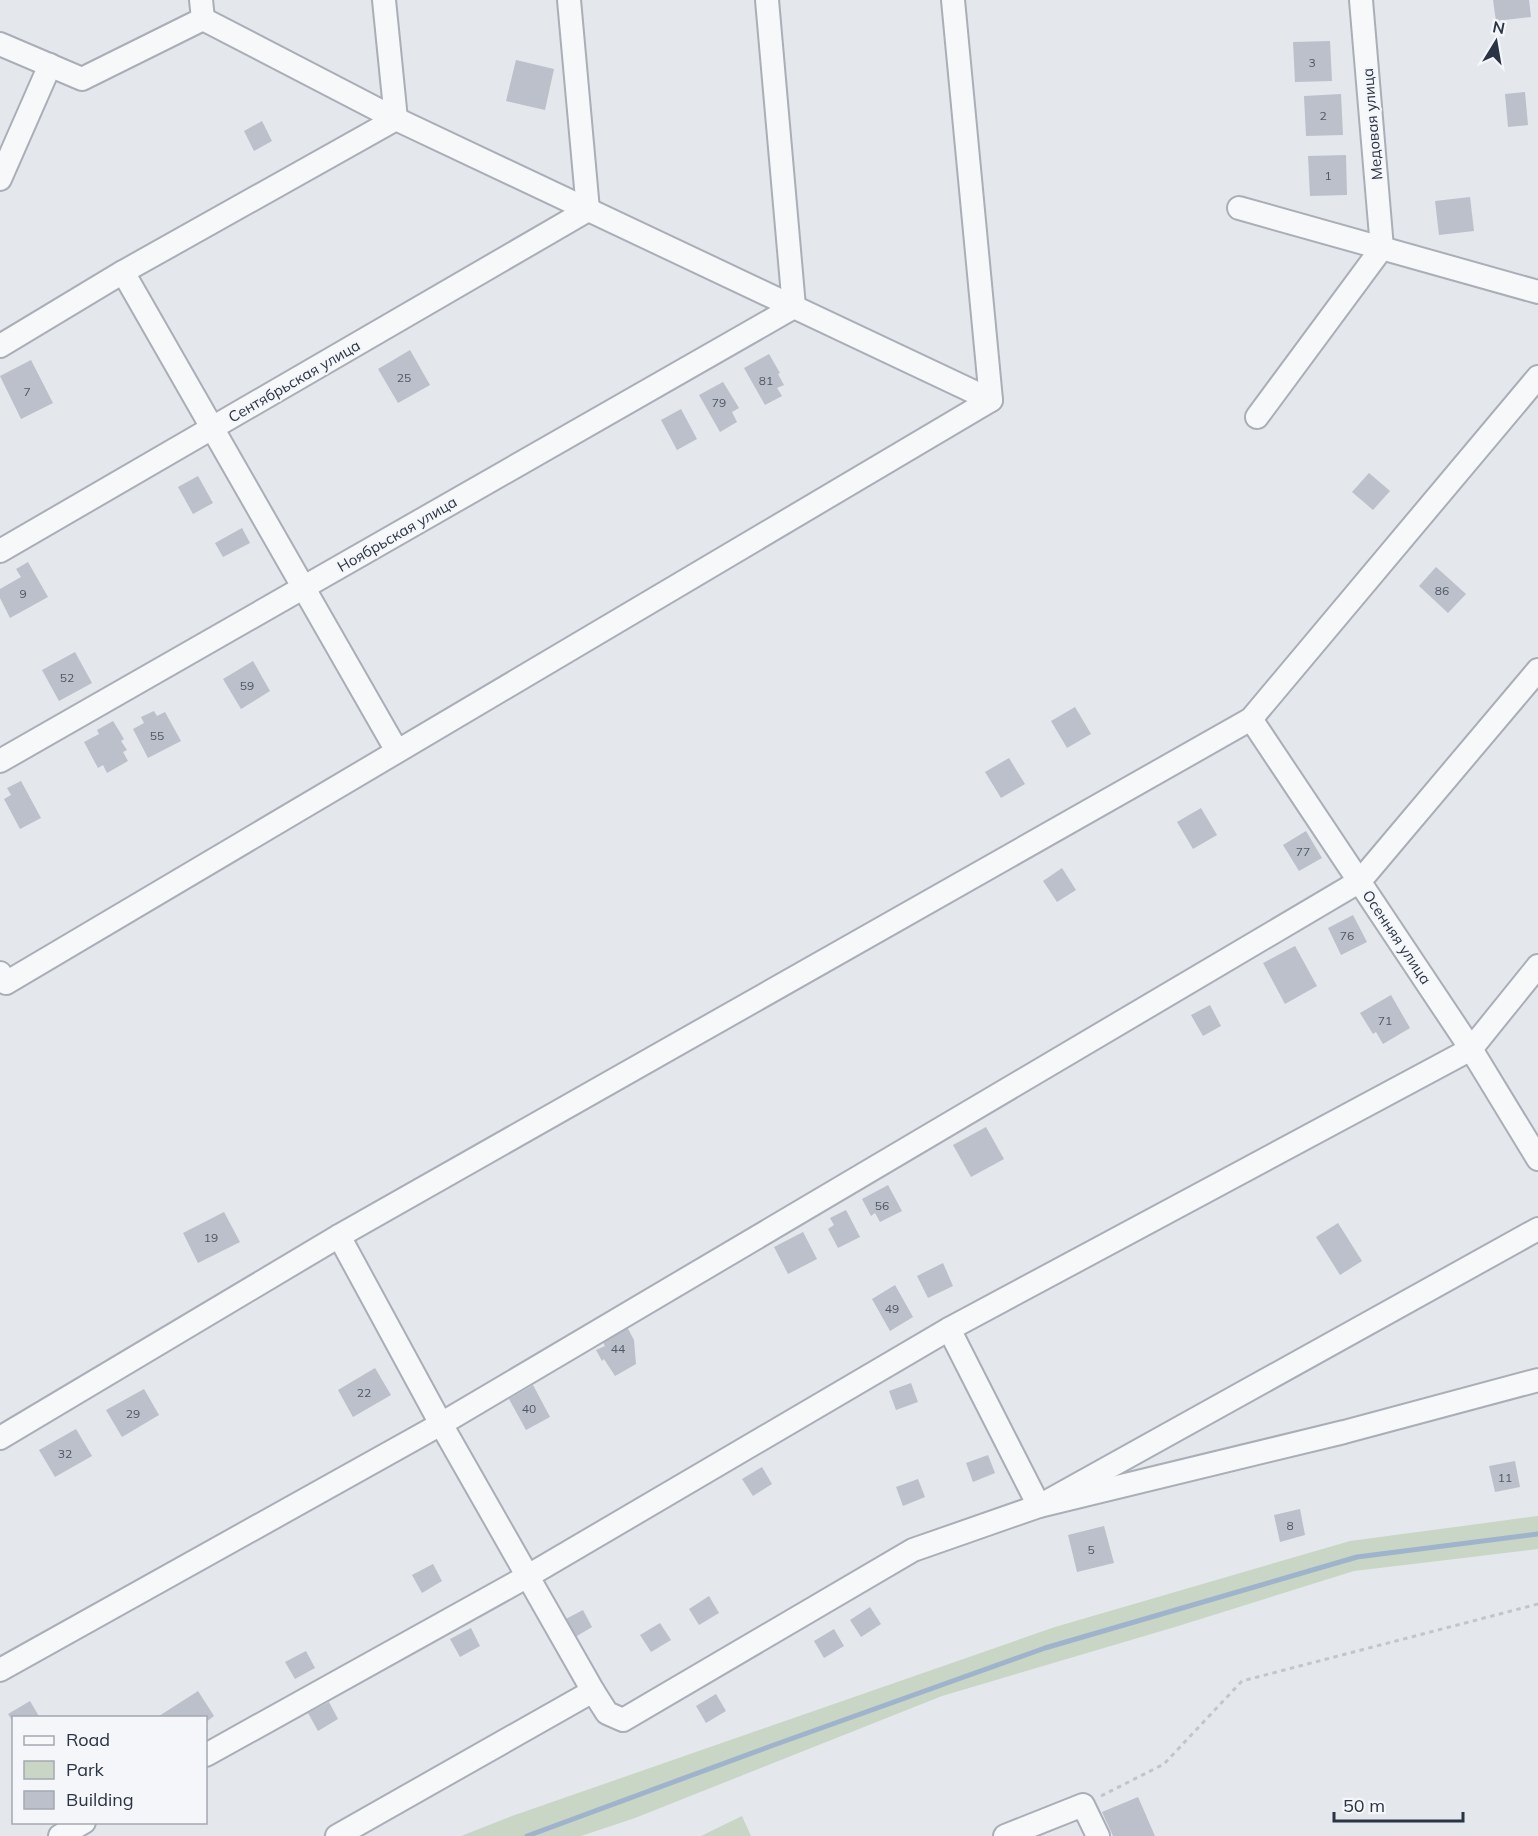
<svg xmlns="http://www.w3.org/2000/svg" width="1538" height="1836" font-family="Mulish,sans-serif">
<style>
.green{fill:#c9d6c5}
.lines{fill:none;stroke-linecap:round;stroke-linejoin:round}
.stream{stroke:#9fb4cc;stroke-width:5}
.building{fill:#bbc0ca}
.minor-casing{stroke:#a9aeb7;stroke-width:26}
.path{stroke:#c2c5cb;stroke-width:3;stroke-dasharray:4.5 4.5;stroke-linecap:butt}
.minor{stroke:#f7f8fa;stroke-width:22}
.labels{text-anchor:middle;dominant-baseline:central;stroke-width:4.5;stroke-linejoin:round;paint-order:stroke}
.number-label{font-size:12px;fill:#4f5766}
.street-label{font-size:15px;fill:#2b3445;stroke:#f4f6f9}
</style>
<rect width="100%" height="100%" fill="#e4e7ec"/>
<g class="green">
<polygon points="1538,1516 1538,1549 1354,1571 1175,1627 942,1696 635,1818 581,1836 461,1836 512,1816 1055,1627 1350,1541"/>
<polygon points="742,1816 751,1836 701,1836"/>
</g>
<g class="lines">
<polyline class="stream" points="527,1836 771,1746 1045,1648 1357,1557 1538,1534"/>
</g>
<g class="building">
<polygon points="1493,0 1529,0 1531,17 1496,21"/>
<polygon points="1330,41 1332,81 1295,82 1293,42"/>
<polygon points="516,60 554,69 545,110 506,101"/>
<polygon points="1525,92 1528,125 1508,127 1505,94"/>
<polygon points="1341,94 1343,135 1306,136 1304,96"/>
<polygon points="262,121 272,141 254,151 244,131"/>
<polygon points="1346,155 1347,195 1310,196 1308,156"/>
<polygon points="1470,197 1474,231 1439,235 1435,201"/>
<polygon points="410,350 430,385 398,403 378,369"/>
<polygon points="769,354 780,373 778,374 784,385 777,388 782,396 765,405 744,368"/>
<polygon points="31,360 53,403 21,419 0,376"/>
<polygon points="723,382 739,408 732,412 737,422 720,432 699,395"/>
<polygon points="681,409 697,439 677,450 661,420"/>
<polygon points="1369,473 1390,491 1373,510 1352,492"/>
<polygon points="198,476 213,503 193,514 178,487"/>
<polygon points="242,528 250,543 223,557 215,543"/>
<polygon points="28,562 48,597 10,618 0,598 0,589 21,577 16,569"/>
<polygon points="1436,567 1466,594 1448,613 1419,586"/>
<polygon points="75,652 92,683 59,701 42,670"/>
<polygon points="253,661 270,691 241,709 223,679"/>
<polygon points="1075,707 1091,734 1067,748 1051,721"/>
<polygon points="154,711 157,716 165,712 181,741 148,758 133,729 144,723 141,717"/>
<polygon points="113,721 124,739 121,741 127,750 123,752 128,761 107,773 103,765 98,768 84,742 99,734 97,730"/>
<polygon points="1009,758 1025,784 1001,798 985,772"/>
<polygon points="21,781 41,818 20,829 4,799 11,795 7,788"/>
<polygon points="1201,808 1217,835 1193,849 1177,822"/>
<polygon points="1306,831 1322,858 1299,871 1283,845"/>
<polygon points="1062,868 1076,890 1057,902 1043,881"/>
<polygon points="1353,915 1367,942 1341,955 1328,928"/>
<polygon points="1295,946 1317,986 1285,1004 1263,963"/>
<polygon points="1391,995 1410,1028 1383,1044 1376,1032 1373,1034 1360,1013"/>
<polygon points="1210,1005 1221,1026 1203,1036 1191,1015"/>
<polygon points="986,1127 1004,1159 971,1177 953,1145"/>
<polygon points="888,1185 902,1211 880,1222 875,1213 871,1216 862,1199"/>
<polygon points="846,1210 860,1237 838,1248 828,1229 834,1225 830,1218"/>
<polygon points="224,1212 240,1242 198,1263 183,1233"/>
<polygon points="1338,1223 1362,1261 1340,1275 1316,1237"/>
<polygon points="803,1232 817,1259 788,1274 774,1247"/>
<polygon points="943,1263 953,1286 928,1298 917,1276"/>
<polygon points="895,1285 913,1317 890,1331 872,1299"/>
<polygon points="624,1321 634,1340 636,1364 615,1376 604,1359 602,1361 596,1350 605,1346 599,1335"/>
<polygon points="375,1368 391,1395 353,1417 338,1390"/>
<polygon points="911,1383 918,1402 896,1410 889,1391"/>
<polygon points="533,1385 550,1417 526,1430 509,1399"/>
<polygon points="144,1389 159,1415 122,1437 106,1410"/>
<polygon points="76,1429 92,1456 55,1477 39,1450"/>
<polygon points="988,1455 995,1473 973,1482 966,1463"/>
<polygon points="1515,1461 1520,1487 1495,1492 1489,1466"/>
<polygon points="762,1467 772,1484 753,1496 742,1479"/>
<polygon points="918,1479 925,1497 903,1506 896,1487"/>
<polygon points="1300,1509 1305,1535 1280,1542 1274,1515"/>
<polygon points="1104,1526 1114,1563 1077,1572 1068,1535"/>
<polygon points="433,1564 442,1581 422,1593 412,1575"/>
<polygon points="709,1596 719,1613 699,1625 689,1609"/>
<polygon points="870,1607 881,1624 861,1637 850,1620"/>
<polygon points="583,1610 592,1627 572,1639 562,1621"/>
<polygon points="660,1623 671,1640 651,1652 640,1635"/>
<polygon points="471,1628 480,1646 460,1657 450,1639"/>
<polygon points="834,1629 844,1646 824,1658 814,1641"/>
<polygon points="306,1651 315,1668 295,1679 285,1662"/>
<polygon points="198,1691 214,1716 206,1722 206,1718 156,1718"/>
<polygon points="716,1694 726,1711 706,1723 696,1706"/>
<polygon points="30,1701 40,1718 14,1718 14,1723 8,1714"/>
<polygon points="329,1702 338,1719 318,1731 308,1713"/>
<polygon points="1138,1797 1155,1836 1113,1836 1102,1812"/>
</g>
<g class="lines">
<g class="minor-casing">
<g id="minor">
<polyline points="384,0 396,119 123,272 397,751"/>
<polyline points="953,0 991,400"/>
<polyline points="0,44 82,79 203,19 201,0"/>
<polyline points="0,179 50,65"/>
<polyline points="1239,208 1538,292"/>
<polyline points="0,346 123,272"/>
<polyline points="1257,417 1382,248 1361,0"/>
<polyline points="0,551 588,210 569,0"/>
<polyline points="1251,719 1471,1049 1538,1159"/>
<polyline points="0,761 794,307 767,0"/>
<polyline points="0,973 6,983 991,400 396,119 203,19"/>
<polyline points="339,1236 441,1424 593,1691 607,1713 623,1720 913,1550 1039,1506 1538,1229"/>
<polyline points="949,1329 1039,1506 1344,1432 1538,1380"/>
<polyline points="0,1438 339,1236 1251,719 1538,377"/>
<polyline points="0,1670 441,1424 1360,881 1538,670"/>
<polyline points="206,1755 528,1576 949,1329 1471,1049 1538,966"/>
<polyline points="60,1836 84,1822"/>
<polyline points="337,1836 593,1691"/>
<polyline points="1005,1836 1083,1805 1098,1836"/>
</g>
</g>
<polyline class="path" points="1101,1796 1164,1764 1242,1681 1538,1604"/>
<use href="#minor" class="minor"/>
</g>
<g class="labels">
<g class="number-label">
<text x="1312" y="62">3</text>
<text x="1323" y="115">2</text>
<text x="1328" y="175">1</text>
<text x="404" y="377">25</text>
<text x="766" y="380">81</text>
<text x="27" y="391">7</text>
<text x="719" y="402">79</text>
<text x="1442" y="590">86</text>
<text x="23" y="593">9</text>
<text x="67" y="677">52</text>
<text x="247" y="685">59</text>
<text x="157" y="735">55</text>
<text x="1303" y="851">77</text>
<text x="1347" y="935">76</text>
<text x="1385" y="1020">71</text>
<text x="882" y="1205">56</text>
<text x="211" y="1237">19</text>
<text x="892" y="1308">49</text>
<text x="618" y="1348">44</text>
<text x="364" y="1392">22</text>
<text x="529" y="1408">40</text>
<text x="133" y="1413">29</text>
<text x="65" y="1453">32</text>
<text x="1505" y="1477">11</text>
<text x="1290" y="1525">8</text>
<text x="1091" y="1549">5</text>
</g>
<g class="street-label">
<text transform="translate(1372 124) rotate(-95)">Медовая улица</text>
<text transform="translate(294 381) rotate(-30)">Сентябрьская улица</text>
<text transform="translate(397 534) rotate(-30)">Ноябрьская улица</text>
<text transform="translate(1397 937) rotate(56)">Осенняя улица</text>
</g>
</g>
<rect x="12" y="1716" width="195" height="108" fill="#f4f6f9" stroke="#a4a8b1" stroke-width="1.5"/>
<rect x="24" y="1736" width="30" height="9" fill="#f7f8fa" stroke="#a4a8b1" stroke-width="1.5"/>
<text x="66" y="1746" font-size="18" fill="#2b3445">Road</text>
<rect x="24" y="1761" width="30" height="18" fill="#c9d6c5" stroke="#a4a8b1" stroke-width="1.5"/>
<text x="66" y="1776" font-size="18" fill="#2b3445">Park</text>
<rect x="24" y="1791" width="30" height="18" fill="#bbc0ca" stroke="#a4a8b1" stroke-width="1.5"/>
<text x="66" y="1806" font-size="18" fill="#2b3445">Building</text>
<g transform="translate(1496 42) rotate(11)" stroke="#f4f6f9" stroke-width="4.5" paint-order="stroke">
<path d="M0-4.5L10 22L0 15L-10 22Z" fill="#2b3445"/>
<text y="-9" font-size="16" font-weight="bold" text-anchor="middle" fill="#2b3445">N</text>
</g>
<path d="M1334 1812v9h129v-9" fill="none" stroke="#2b3445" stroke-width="3"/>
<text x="1343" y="1812" font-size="18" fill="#2b3445" stroke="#f4f6f9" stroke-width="4.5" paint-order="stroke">50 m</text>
</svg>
